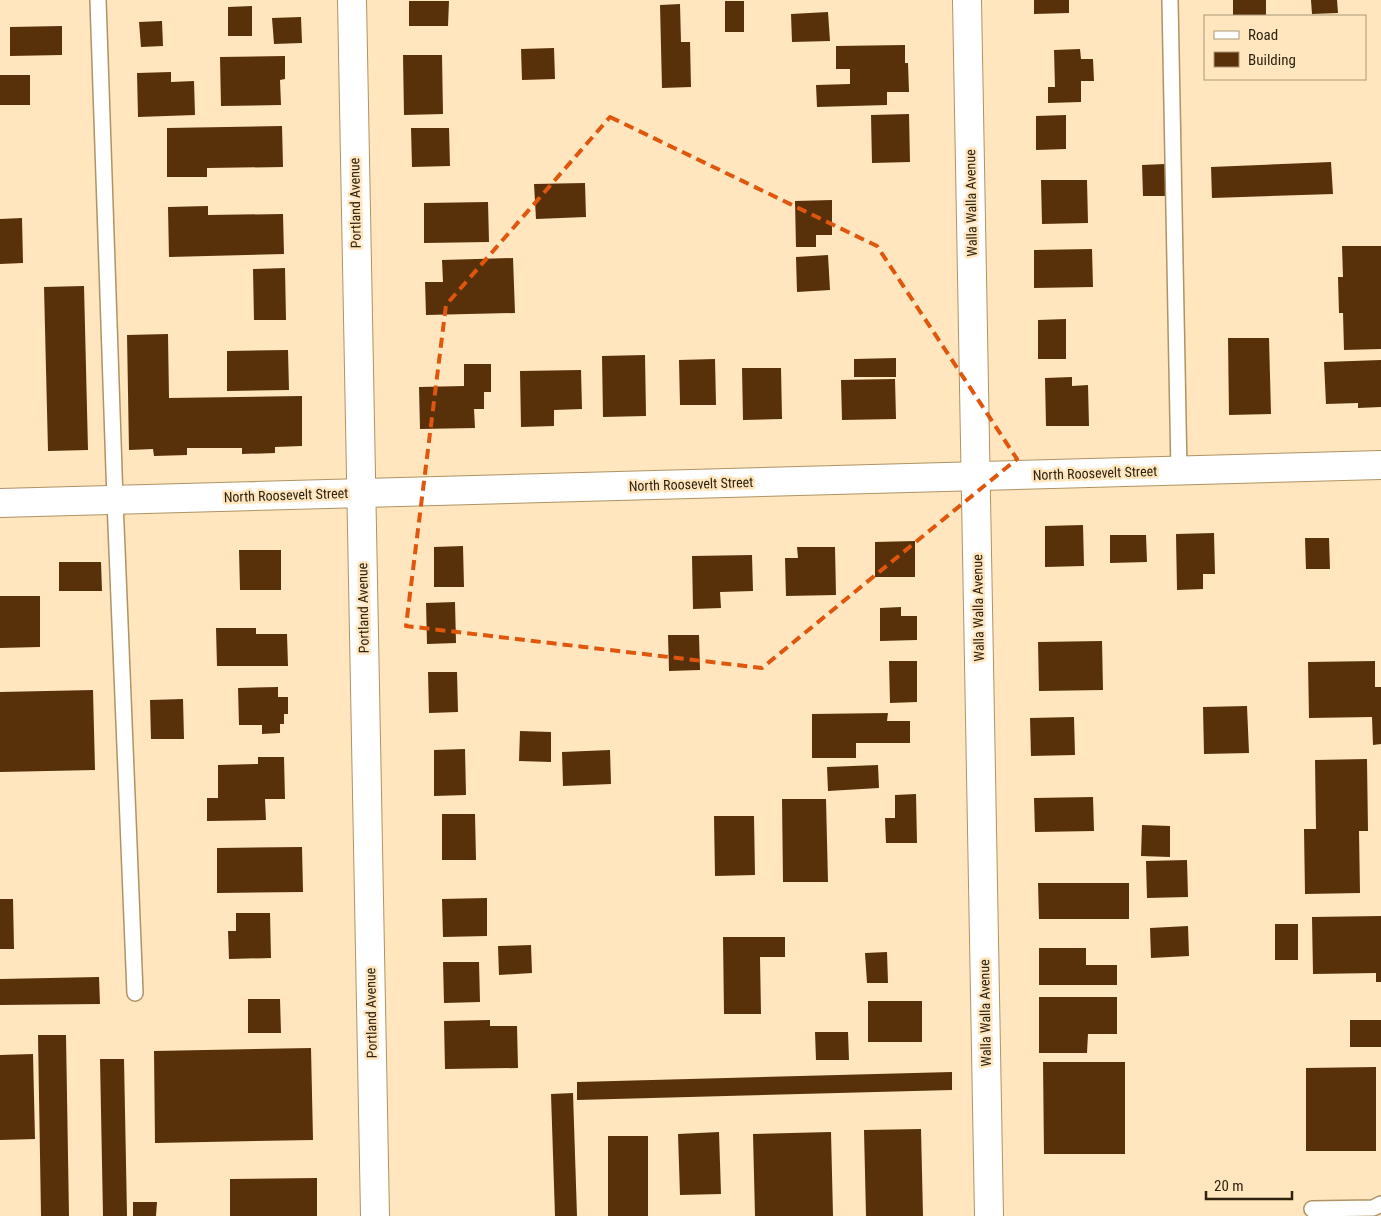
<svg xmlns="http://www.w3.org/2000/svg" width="1381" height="1216" font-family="'Roboto Condensed',sans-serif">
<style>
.building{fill:#58310b}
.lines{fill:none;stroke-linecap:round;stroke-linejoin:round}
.lane-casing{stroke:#b09364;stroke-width:18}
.street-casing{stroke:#b09364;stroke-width:30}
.secondary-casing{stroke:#b09364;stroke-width:30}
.lane{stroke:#fff;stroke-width:15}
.street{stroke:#fff;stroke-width:28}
.secondary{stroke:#fff;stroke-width:28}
.marked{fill:none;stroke:#df560c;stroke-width:4;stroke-dasharray:10 6;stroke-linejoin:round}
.labels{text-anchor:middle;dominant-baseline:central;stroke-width:5;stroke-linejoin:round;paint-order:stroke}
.street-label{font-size:14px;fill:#2f2310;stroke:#ffe6be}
</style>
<rect width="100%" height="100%" fill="#ffe6be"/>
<g class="building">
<polygon points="1034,0 1069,0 1069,13 1034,14"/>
<rect x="1233" y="0" width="33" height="16"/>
<polygon points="1311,0 1337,0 1338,13 1312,14"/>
<polygon points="409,1 449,1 448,26 409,26"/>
<rect x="725" y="1" width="19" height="31"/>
<polygon points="680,4 681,42 690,42 691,87 662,88 660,5"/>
<polygon points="252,6 252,36 228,36 228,7"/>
<polygon points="828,12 830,41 792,42 791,14"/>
<polygon points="301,17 302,43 274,44 272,18"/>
<polygon points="162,21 163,46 141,47 139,22"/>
<polygon points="62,26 62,55 10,56 10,27"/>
<polygon points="905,45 905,63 908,63 909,92 887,92 887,105 817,107 816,85 850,84 850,69 836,69 836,46"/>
<polygon points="554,48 555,79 522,80 521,49"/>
<polygon points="1080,49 1081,59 1093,59 1094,81 1081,81 1081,102 1048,103 1048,87 1055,87 1054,50"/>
<polygon points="403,55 442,55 443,114 404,115"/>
<polygon points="285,56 285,79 280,80 281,105 221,106 220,57"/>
<polygon points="171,72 171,82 194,81 195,115 138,117 137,73"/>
<rect x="0" y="75" width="30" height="30"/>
<polygon points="909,114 910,162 872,163 871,115"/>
<polygon points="1066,115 1066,149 1036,150 1036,116"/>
<polygon points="282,126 283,167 207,168 207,177 167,177 167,128"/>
<polygon points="411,128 449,128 450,166 412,167"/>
<polygon points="1331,162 1333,194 1212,198 1211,167"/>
<polygon points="1165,164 1166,196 1143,196 1142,165"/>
<polygon points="1041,180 1087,180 1088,223 1042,224"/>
<polygon points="585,183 586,217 536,219 534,184"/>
<polygon points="832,200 832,235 816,235 816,247 796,247 795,201"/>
<polygon points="488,202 489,242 424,243 424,203"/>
<polygon points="208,206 208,215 283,214 284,254 169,257 168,207"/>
<polygon points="22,218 23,263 0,264 0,219"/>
<polygon points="1342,246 1381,246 1381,349 1344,350 1343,313 1339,313 1338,277 1343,277"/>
<polygon points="1092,249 1093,287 1034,288 1034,250"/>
<polygon points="828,255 830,290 797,292 796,257"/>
<polygon points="513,258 515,313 426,315 425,282 443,282 442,260"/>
<polygon points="285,268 286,320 254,320 253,269"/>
<polygon points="84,286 88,450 48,451 44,287"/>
<polygon points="1066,319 1066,359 1038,359 1038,320"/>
<polygon points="168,334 169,398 302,396 302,446 275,447 275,453 242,454 242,448 187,448 187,455 154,456 153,449 129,450 127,335"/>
<polygon points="1228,338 1269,338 1271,414 1229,415"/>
<polygon points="288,350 289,390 227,391 227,351"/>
<polygon points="645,355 646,416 603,417 602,356"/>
<polygon points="896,358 896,377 854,377 854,359"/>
<polygon points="715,359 716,405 680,405 679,360"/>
<polygon points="1381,360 1381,407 1358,408 1358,403 1326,404 1324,362"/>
<polygon points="464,364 491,364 491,392 484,392 484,409 474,409 475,428 420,429 419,387 464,386"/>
<polygon points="742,368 781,368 782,419 743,420"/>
<polygon points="581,370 582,409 554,410 554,426 521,427 520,371"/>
<polygon points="1072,377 1072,386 1088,385 1089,426 1046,426 1045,378"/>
<polygon points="895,379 896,419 842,420 841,380"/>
<polygon points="1083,525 1084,566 1045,567 1045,526"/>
<polygon points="1214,533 1215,574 1203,574 1203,589 1177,590 1176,534"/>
<polygon points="1110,535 1146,535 1147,562 1110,563"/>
<polygon points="1305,538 1329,538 1330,569 1306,569"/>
<polygon points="915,541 915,577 875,577 875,542"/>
<polygon points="463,546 464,587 434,587 434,547"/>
<polygon points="797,547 835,547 836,595 786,596 785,558 798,558"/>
<polygon points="239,550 281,550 281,590 240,590"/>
<polygon points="752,555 753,591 720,592 721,608 693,609 692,556"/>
<polygon points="59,562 101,562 102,591 59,591"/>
<polygon points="0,596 40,596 40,647 0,648"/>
<polygon points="455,602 456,643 427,644 426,603"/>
<polygon points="901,607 901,616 917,616 917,640 880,641 880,608"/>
<polygon points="216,628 256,628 256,634 287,634 288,666 217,666"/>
<polygon points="668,635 699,635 700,670 669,671"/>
<polygon points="1102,641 1103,690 1039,691 1038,642"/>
<polygon points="889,661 917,661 917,702 890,703"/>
<polygon points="1375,661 1375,687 1381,687 1381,744 1373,745 1372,717 1309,718 1308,662"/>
<polygon points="428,672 457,672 458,712 429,713"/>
<polygon points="278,687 278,697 288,697 288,714 284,714 284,724 280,724 280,733 262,734 262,725 239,725 238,688"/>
<polygon points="93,690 95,770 0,772 0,692"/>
<polygon points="183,699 184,739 151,739 150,700"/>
<polygon points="1247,706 1249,753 1204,754 1203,707"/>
<polygon points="888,713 887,721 910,721 910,743 856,743 856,758 812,758 812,714"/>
<polygon points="1074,717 1075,755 1031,756 1030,718"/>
<polygon points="520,731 551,732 551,762 519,761"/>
<polygon points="465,749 466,795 434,796 434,750"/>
<polygon points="610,750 611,784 563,786 562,752"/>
<polygon points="258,757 284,757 285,799 265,799 266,820 207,821 207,798 218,798 218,765 258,764"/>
<polygon points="1367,759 1368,831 1359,831 1360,893 1305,894 1304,829 1316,829 1315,760"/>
<polygon points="878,765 879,788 828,791 827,767"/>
<polygon points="916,794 917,843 886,843 885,818 895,818 895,795"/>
<polygon points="1093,797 1094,831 1035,832 1034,798"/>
<polygon points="782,799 826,799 828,882 783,882"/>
<polygon points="442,814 475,814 476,860 442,860"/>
<polygon points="714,816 754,816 755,875 715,876"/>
<polygon points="1142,825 1170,826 1170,857 1141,856"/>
<polygon points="302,847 303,892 217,893 217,848"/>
<polygon points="1187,860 1188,897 1147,898 1146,861"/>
<polygon points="1038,883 1129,883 1129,919 1039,919"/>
<polygon points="487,898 487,936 443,937 442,899"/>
<polygon points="0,899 13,899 14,949 0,949"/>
<polygon points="236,913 270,913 271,958 229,959 228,931 236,931"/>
<polygon points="1381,916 1381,982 1376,982 1376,973 1313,974 1312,917"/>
<rect x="1275" y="924" width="23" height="36"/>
<polygon points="1188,926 1189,956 1151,958 1150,928"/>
<polygon points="723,937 785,937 785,957 760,957 761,1014 724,1014"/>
<polygon points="531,945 532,973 499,975 498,946"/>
<polygon points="1039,948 1086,948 1086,965 1117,965 1117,985 1039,985"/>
<polygon points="887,952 888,983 867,983 865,953"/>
<polygon points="443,962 479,962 480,1002 444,1003"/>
<polygon points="99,977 100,1004 0,1005 0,979"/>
<polygon points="1039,997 1117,997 1117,1034 1088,1034 1087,1053 1039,1053"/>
<polygon points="248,999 280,999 281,1033 248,1033"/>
<rect x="868" y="1001" width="54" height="41"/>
<polygon points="490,1020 490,1026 517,1026 518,1068 445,1069 444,1021"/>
<rect x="1350" y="1020" width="31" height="27"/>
<polygon points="815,1032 848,1032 849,1060 816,1060"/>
<polygon points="38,1035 66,1035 69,1216 41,1216"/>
<polygon points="311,1048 313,1140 155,1143 154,1051"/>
<polygon points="33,1054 35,1139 0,1140 0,1055"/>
<polygon points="100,1059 124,1059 127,1216 103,1216"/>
<polygon points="1043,1062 1125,1062 1125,1154 1044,1154"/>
<polygon points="1376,1067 1376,1151 1306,1151 1306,1068"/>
<polygon points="952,1072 952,1090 577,1100 577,1082"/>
<polygon points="573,1093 577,1216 555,1216 551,1094"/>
<polygon points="921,1129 923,1216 866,1216 864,1130"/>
<polygon points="719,1132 721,1194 680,1195 678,1134"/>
<polygon points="831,1132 833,1216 755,1216 753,1134"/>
<rect x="608" y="1136" width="40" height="80"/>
<polygon points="317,1178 317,1216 230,1216 230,1179"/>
<polygon points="133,1202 157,1202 156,1216 133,1216"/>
</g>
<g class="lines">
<g class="lane-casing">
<g id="lane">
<polyline points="98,0 115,500 135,993"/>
<polyline points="1170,0 1179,471"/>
<polyline points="1312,1209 1373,1208 1381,1204"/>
</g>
</g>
<g class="street-casing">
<g id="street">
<polyline points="352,0 375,1216"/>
<polyline points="967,0 989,1216"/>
</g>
</g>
<g class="secondary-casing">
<polyline id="secondary" points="0,503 1381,465"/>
</g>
<use href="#lane" class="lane"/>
<use href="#street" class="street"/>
<use href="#secondary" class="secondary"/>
</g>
<path class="marked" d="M610,117L877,246L1017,459L762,668L406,626L446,305Z"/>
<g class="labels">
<g class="street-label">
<text transform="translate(355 203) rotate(-91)">Portland Avenue</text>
<text transform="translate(971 203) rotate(-91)">Walla Walla Avenue</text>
<text transform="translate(1095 473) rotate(-2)">North Roosevelt Street</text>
<text transform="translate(691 484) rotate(-2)">North Roosevelt Street</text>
<text transform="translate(286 495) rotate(-2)">North Roosevelt Street</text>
<text transform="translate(363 608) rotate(-91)">Portland Avenue</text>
<text transform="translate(978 608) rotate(-91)">Walla Walla Avenue</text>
<text transform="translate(371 1013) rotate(-91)">Portland Avenue</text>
<text transform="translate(985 1013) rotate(-91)">Walla Walla Avenue</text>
</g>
</g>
<rect x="1204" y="15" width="162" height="65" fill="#ffe6be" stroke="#ac9878"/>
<rect x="1214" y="31" width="25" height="8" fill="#ffffff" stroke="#ac9878"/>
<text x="1248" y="40" font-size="15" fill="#2f2310">Road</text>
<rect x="1214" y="52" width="25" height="15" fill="#58310b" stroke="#ac9878"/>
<text x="1248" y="65" font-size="15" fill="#2f2310">Building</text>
<path d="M1206 1191v8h86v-8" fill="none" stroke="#2f2310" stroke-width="2.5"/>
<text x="1214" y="1191" font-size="15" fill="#2f2310" stroke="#ffe6be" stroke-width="4" paint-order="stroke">20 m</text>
</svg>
